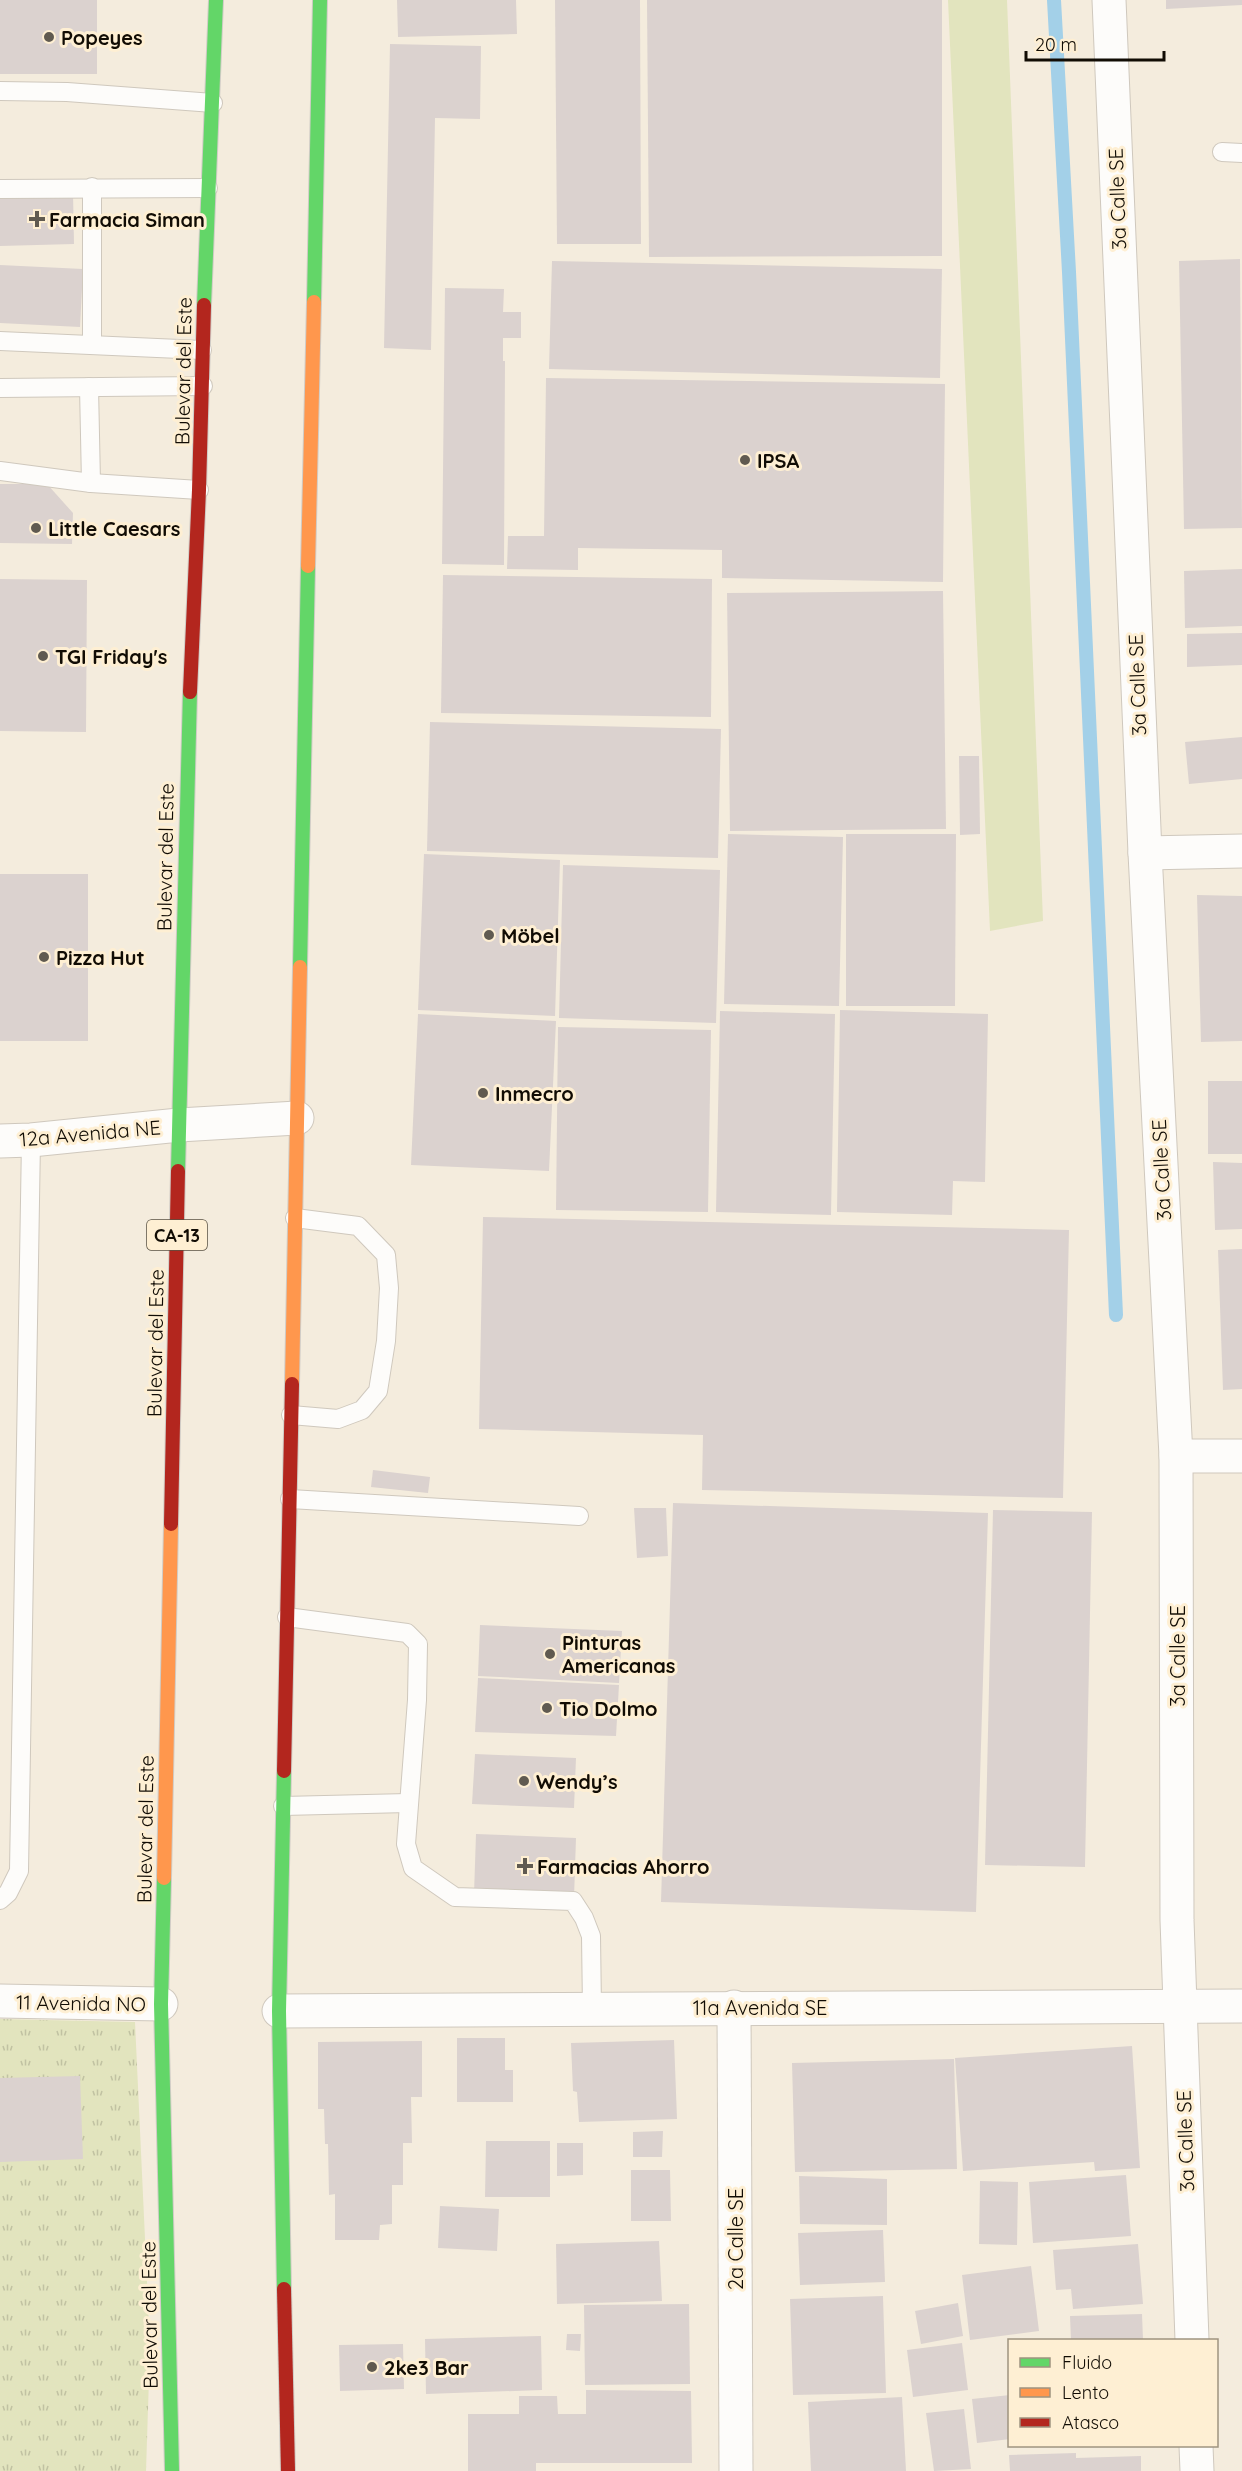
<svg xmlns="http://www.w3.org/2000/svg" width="1242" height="2471" font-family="Quicksand,sans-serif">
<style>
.grass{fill:#e2e4be}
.park{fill:url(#park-tufts)}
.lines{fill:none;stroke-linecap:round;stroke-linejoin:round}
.stream{stroke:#a3d0e8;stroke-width:14}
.building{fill:#dbd2cf}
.lane-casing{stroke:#cfc8bd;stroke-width:20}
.street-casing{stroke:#cfc8bd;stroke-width:35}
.fast-casing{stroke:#d0ccc6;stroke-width:16}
.slow-casing{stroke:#d0ccc6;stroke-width:16}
.jam-casing{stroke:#d0ccc6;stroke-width:16}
.lane{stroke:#fdfcfa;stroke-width:18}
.street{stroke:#fdfcfa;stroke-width:33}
.fast{stroke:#63d668;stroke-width:14}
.slow{stroke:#ff974d;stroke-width:14}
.jam{stroke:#b3261e;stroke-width:14}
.poi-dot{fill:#605a50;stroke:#feefd3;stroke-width:2}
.labels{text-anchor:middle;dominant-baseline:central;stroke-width:6;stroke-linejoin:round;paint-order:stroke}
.shield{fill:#feefd3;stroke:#585042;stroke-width:1.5}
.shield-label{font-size:18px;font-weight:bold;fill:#110c04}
.poi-label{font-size:20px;font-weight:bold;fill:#110c04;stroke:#feefd3;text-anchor:start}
.street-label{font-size:20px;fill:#110c04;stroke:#feefd3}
</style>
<defs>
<pattern id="park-tufts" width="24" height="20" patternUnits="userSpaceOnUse" patternTransform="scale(1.5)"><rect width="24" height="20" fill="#e2e4be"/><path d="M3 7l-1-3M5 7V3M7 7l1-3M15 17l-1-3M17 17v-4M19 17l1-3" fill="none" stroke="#c1c2a2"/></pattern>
</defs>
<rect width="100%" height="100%" fill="#f4ecdd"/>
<polygon class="grass" points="948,0 1007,0 1043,921 990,931"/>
<polygon class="park" points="0,2019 135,2022 150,2347 146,2471 0,2471"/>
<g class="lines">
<polyline class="stream" points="1054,0 1069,272 1116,1315"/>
</g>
<g class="building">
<rect x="0" y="0" width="97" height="74"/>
<polygon points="397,0 516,0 517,34 398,37"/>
<polygon points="555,0 640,0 641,244 557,244"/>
<polygon points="647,0 942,0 942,256 649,257"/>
<polygon points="1166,0 1242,0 1242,5 1166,9"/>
<polygon points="390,44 481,46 480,119 435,118 431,350 384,348"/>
<polygon points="73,192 74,244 0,246 0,194"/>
<polygon points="1240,259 1242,528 1184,529 1179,261"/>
<polygon points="552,261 942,269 940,378 549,369"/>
<polygon points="0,265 83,269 80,327 0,323"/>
<polygon points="445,288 504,289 503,312 521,312 521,338 503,338 503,361 505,361 504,565 442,564"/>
<polygon points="546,378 945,384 943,582 722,578 722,550 578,548 578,570 507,569 508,536 544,536"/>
<polygon points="0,484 47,484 73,513 72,544 0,543"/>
<polygon points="1242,569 1242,626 1185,628 1184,571"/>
<polygon points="443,575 712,579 711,717 441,713"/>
<polygon points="0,579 87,580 86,732 0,731"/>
<polygon points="943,591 946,829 730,831 727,593"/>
<polygon points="1242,633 1242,665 1187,667 1187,634"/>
<polygon points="430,722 721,729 718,858 427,851"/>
<polygon points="1242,737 1242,779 1189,784 1185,742"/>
<polygon points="959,756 979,756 980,834 960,835"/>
<polygon points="728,834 843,837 839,1006 724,1004"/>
<polygon points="846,834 956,834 955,1006 846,1006"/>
<polygon points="424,854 560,860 555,1016 418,1010"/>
<polygon points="563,865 720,870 716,1023 559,1018"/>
<rect x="0" y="874" width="88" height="167"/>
<polygon points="1197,895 1242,896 1242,1041 1201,1042"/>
<polygon points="840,1010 988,1014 985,1182 953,1181 952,1215 837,1212"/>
<polygon points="720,1011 835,1014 831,1215 716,1212"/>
<polygon points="418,1014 556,1021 549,1171 411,1165"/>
<polygon points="558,1027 711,1030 708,1212 556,1210"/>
<rect x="1208" y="1081" width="34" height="73"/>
<polygon points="1213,1162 1242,1163 1242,1229 1215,1230"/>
<polygon points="483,1217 1069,1230 1063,1498 702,1490 703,1435 479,1429"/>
<polygon points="1242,1249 1242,1389 1223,1390 1218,1250"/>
<polygon points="373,1470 430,1477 428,1493 371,1487"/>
<polygon points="673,1503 988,1513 976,1912 661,1902"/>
<polygon points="634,1508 666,1508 668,1556 637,1558"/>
<polygon points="993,1510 1092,1512 1085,1867 985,1865"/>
<polygon points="480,1625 622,1631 619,1683 478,1676"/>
<polygon points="478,1678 619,1685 616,1736 475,1732"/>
<polygon points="475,1754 576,1758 574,1808 472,1804"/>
<polygon points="476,1834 576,1838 574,1898 474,1894"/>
<polygon points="457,2038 505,2038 505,2070 513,2070 513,2102 457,2102"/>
<polygon points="674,2040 677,2119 579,2122 577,2092 573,2091 571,2043"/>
<polygon points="422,2041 422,2097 411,2097 412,2143 403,2143 403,2185 392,2185 392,2224 380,2225 379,2240 335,2240 335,2194 329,2195 328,2144 325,2144 324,2109 318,2109 318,2042"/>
<polygon points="1132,2046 1140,2168 1095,2171 1094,2162 963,2171 955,2058"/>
<polygon points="954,2059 957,2169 795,2172 792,2063"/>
<polygon points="80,2076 83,2159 0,2162 0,2078"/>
<polygon points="663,2131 662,2157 633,2157 633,2132"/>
<polygon points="486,2141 550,2141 550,2197 485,2197"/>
<polygon points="557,2143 583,2143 583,2175 557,2176"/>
<polygon points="631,2170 670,2170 671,2221 631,2221"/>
<polygon points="1126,2175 1131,2236 1033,2243 1029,2182"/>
<polygon points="799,2176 887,2179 887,2225 800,2224"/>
<polygon points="980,2181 1018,2182 1017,2245 979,2244"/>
<polygon points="440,2206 499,2209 497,2251 438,2248"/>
<polygon points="883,2230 885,2282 800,2285 798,2233"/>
<polygon points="659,2241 662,2301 557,2304 556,2244"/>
<polygon points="1138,2244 1143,2304 1073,2309 1071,2289 1056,2290 1053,2250"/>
<polygon points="1031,2266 1039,2331 970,2340 962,2275"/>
<polygon points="883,2296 886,2393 793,2395 790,2299"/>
<polygon points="958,2303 963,2336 921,2344 915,2311"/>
<polygon points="689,2304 690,2384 585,2385 584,2305"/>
<polygon points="1142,2314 1143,2340 1071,2340 1070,2316"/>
<polygon points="567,2334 581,2334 580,2351 566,2350"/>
<polygon points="541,2336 542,2390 426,2394 425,2339"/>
<polygon points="962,2343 968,2390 913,2397 907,2350"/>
<polygon points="403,2344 404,2389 340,2391 339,2345"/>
<polygon points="586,2390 691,2391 692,2463 536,2463 536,2471 468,2471 468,2414 519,2414 519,2396 557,2396 558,2414 586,2414"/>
<polygon points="1010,2395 1010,2439 977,2443 972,2399"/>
<polygon points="902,2397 906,2471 811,2471 808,2402"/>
<polygon points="964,2409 971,2469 934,2471 926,2413"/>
<polygon points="1076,2453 1076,2458 1141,2456 1141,2471 1010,2471 1009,2455"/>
</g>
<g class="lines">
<g class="lane-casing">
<g id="lane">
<polyline points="0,91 67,92 213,103"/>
<polyline points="1222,152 1242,153"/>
<polyline points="0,189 208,188"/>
<polyline points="0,341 202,350"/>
<polyline points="92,343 92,187"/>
<polyline points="89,387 91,483"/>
<polyline points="0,388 203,386"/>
<polyline points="0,471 91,483 199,490"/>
<polyline points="291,1415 338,1419 362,1410 378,1391 386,1341 389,1288 386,1255 358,1226 295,1218"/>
<polyline points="290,1499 579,1516"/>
<polyline points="287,1617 407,1633 418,1644 417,1700 406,1844 413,1868 455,1897 573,1901 584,1918 591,1936 592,2009"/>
<polyline points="283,1806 408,1803"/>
<polyline points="0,1900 8,1893 19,1871 31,1140"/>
</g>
</g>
<g class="street-casing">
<g id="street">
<polyline points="1109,0 1145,853 1176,1456 1177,1920 1192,2340"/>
<polyline points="1145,853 1242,851"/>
<polyline points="0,1141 31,1140 179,1125 297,1118"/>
<polyline points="1176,1456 1242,1456"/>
<polyline points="0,2001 161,2004"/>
<polyline points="734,2007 736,2471"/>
<polyline points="279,2011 1242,2006"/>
<polyline points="1196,2446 1197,2471"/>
</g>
</g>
<g class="fast-casing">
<g id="fast">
<polyline points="314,302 320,0"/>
<polyline points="204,305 216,0"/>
<polyline points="300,967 308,566"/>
<polyline points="178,1171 190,692"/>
<polyline points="284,1771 279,2011 284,2289"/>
<polyline points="164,1878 161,2004 172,2471"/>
</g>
</g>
<g class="slow-casing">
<g id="slow">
<polyline points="308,566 314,302"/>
<polyline points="292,1384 300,967"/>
<polyline points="164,1878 171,1524"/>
</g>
</g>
<g class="jam-casing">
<g id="jam">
<polyline points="190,692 199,490 204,305"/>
<polyline points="171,1524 178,1171"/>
<polyline points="284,1771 292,1384"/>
<polyline points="284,2289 288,2471"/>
</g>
</g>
<use href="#lane" class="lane"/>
<use href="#street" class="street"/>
<use href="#fast" class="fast"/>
<use href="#slow" class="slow"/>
<use href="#jam" class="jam"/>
</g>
<g class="poi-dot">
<circle cx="49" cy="37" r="6"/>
<path d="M34 210h6v6h6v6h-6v6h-6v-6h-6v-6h6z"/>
<circle cx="745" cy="460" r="6"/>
<circle cx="36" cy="528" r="6"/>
<circle cx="43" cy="656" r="6"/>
<circle cx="489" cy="935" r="6"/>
<circle cx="44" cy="957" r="6"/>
<circle cx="483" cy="1093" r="6"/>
<circle cx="550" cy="1654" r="6"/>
<circle cx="547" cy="1708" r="6"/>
<circle cx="524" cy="1781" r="6"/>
<path d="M522 1857h6v6h6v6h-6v6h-6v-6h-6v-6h6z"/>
<circle cx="372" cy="2367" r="6"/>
</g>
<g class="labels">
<rect class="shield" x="147" y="1220" width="60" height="30" rx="4.5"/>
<g class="shield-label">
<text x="177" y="1235">CA-13</text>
</g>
<g class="poi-label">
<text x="61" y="37">Popeyes</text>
<text x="49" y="219">Farmacia Siman</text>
<text x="757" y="460">IPSA</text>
<text x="48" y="528">Little Caesars</text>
<text x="55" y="656">TGI Friday's</text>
<text x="501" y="935">Möbel</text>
<text x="56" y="957">Pizza Hut</text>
<text x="495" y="1093">Inmecro</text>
<text x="562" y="1642">Pinturas<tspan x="562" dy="23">Americanas</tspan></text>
<text x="559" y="1708">Tio Dolmo</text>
<text x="536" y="1781">Wendy’s</text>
<text x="537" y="1866">Farmacias Ahorro</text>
<text x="384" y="2367">2ke3 Bar</text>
</g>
<g class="street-label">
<text transform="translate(1117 199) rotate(-92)">3a Calle SE</text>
<text transform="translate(183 371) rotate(-89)">Bulevar del Este</text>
<text transform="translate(1137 685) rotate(-92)">3a Calle SE</text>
<text transform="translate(165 857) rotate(-89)">Bulevar del Este</text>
<text transform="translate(90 1133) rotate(-5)">12a Avenida NE</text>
<text transform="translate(1161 1170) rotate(-93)">3a Calle SE</text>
<text transform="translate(155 1343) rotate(-89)">Bulevar del Este</text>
<text transform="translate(1177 1656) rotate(-90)">3a Calle SE</text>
<text transform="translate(145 1829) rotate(-89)">Bulevar del Este</text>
<text transform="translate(81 2003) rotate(1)">11 Avenida NO</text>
<text x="760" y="2007">11a Avenida SE</text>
<text transform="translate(1185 2141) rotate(-92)">3a Calle SE</text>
<text transform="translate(735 2239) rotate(-90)">2a Calle SE</text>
<text transform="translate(149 2315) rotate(-91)">Bulevar del Este</text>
</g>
</g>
<rect x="1008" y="2339" width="210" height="108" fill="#feefd3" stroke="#9f9480" stroke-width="1.5"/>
<rect x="1020" y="2358" width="30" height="9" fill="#63d668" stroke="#9f9480" stroke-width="1.5"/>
<text x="1062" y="2369" font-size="18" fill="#110c04">Fluido</text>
<rect x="1020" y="2388" width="30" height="9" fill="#ff974d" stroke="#9f9480" stroke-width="1.5"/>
<text x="1062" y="2399" font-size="18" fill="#110c04">Lento</text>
<rect x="1020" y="2418" width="30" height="9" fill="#b3261e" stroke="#9f9480" stroke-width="1.5"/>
<text x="1062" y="2429" font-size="18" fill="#110c04">Atasco</text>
<path d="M1026 51v9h138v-9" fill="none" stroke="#110c04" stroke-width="3"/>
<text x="1035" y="51" font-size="18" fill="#110c04" stroke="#feefd3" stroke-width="4.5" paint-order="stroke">20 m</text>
</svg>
